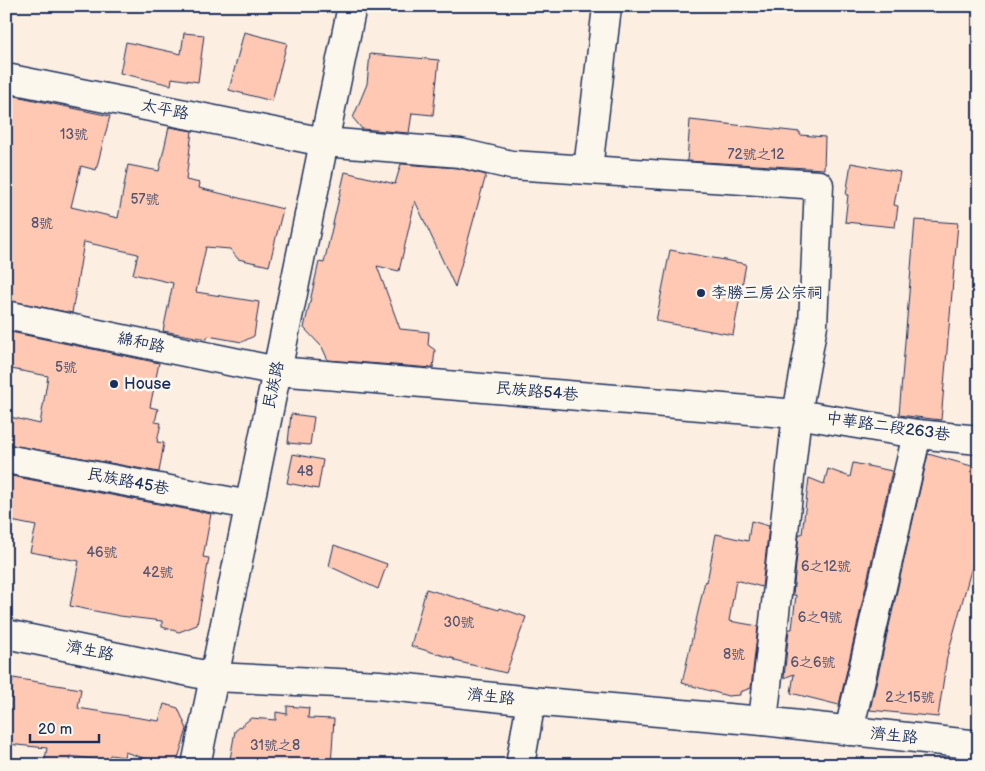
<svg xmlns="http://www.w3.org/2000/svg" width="985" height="771" font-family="'Balsamiq Sans','LXGW WenKai TC',sans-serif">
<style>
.building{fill:#ffc8b2;stroke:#1b2f5e}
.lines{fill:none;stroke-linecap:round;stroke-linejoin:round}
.minor-casing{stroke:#1b2f5e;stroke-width:31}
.minor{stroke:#fbf7ec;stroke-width:28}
.poi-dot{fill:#1b2f5e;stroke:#fbf7ec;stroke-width:2}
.labels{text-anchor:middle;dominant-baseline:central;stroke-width:5;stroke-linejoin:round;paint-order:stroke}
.number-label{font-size:14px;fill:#545573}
.street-label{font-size:16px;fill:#1b2f5e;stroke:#fbf7ec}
.poi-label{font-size:16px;fill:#1b2f5e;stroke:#fbf7ec;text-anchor:start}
</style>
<rect width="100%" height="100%" fill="#fceee0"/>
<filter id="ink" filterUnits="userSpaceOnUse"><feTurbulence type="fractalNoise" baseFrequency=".02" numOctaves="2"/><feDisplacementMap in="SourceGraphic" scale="10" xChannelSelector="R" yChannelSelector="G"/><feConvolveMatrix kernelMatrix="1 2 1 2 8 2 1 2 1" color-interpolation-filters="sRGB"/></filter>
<g filter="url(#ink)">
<g class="building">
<polygon points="244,32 287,43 272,101 229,90"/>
<polygon points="184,33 204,35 198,82 172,78 171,85 120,73 126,42 181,54"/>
<polygon points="370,54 439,60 433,115 412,113 409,133 362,129 353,118 367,84"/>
<polygon points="6,94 110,116 96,170 81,166 71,207 118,218 128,165 159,171 169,127 192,131 186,180 200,183 199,188 283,209 269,266 238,259 230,249 206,247 196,292 259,302 254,336 242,342 208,336 207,339 163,331 173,283 133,274 138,254 84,242 72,313 6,300"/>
<polygon points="690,120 800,132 800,135 825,137 824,169 687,161"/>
<polygon points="851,163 900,172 894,205 898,206 895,227 845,222 848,195 846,195"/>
<polygon points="401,164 458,168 486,175 455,287 415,201 399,271 377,266 400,329 429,332 428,345 435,350 433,368 328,360 322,347 304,328 319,262 324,263 345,172 395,184"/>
<polygon points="915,220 958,223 941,420 899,415"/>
<polygon points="670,250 746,264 733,335 656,321"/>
<polygon points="6,331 159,363 150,407 158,409 155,422 161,423 157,442 164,443 159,472 6,444 6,416 40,424 48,376 6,368"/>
<polygon points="291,414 314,417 310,445 288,443"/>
<polygon points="293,454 323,460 318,489 287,483"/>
<polygon points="928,454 979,468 979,541 947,657 938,717 870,710"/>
<polygon points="853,463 892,471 839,705 791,693 794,674 784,678 789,629 792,629 796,595 793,595 799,534 802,534 809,478 824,484 828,469 850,477"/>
<polygon points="6,475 211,514 203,557 209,558 197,625 179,632 162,627 162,621 120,616 70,606 79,561 30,552 36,526 6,520"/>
<polygon points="751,521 769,526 762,587 736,580 729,621 758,626 751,688 740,692 740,695 728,696 682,683 705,581 707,582 716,534 748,541"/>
<polygon points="334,545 387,564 378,589 329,566"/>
<polygon points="426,589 499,610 500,608 526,617 506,673 455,661 455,659 411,646"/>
<polygon points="13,678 81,689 78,708 159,721 164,704 178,708 187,729 176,765 165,765 125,752 124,757 110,755 106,761 70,756 69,765 44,765 47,748 7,744"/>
<polygon points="287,706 309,708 308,718 334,719 331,765 229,765 235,731 251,718 276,720 276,712 287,714"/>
</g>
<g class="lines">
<g class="minor-casing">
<g id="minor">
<polyline points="6,78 324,142 460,153 511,165 819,185 813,325 797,414 763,721"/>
<polyline points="588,169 607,7"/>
<polyline points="6,315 277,371 797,414 917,434 979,440"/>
<polyline points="6,459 249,505"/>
<polyline points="6,634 214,677 379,685 531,701 763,721 979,745"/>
<polyline points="849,731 917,434"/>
<polyline points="196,765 352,6"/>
<polyline points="520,765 531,701"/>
</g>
</g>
<use href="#minor" class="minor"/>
</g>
</g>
<g class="poi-dot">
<circle cx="701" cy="293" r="5"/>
<circle cx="114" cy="384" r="5"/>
</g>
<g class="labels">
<g class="number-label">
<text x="74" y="134">13號</text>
<text x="756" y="154">72號之12</text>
<text x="145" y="199">57號</text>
<text x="42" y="223">8號</text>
<text x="66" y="367">5號</text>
<text x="305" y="471">48</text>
<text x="102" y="552">46號</text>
<text x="826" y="566">6之12號</text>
<text x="158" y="572">42號</text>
<text x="820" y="617">6之9號</text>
<text x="459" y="622">30號</text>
<text x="734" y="654">8號</text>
<text x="813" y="662">6之6號</text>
<text x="910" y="697">2之15號</text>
<text x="275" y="745">31號之8</text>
</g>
<g class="street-label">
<text transform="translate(165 110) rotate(11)">太平路</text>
<text transform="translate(141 343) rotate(12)">綿和路</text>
<text transform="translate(274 385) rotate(-78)">民族路</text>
<text transform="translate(537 392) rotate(5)">民族路54巷</text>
<text transform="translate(888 427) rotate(8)">中華路二段263巷</text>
<text transform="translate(128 482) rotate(11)">民族路45巷</text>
<text transform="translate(90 651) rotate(11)">濟生路</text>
<text transform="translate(491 697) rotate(6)">濟生路</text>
<text transform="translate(894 736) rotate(6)">濟生路</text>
</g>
<g class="poi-label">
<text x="711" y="293">李勝三房公宗祠</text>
<text x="124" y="384">House</text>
</g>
</g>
<rect width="985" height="771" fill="none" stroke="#fbf7ec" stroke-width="25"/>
<rect x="12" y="12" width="960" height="746" fill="none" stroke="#1b2f5e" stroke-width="2" filter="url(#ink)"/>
<path d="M30 734v8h69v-8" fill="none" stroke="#1b2f5e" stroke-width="2.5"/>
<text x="38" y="734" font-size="15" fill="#1b2f5e" stroke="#fbf7ec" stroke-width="4" paint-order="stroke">20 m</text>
</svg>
